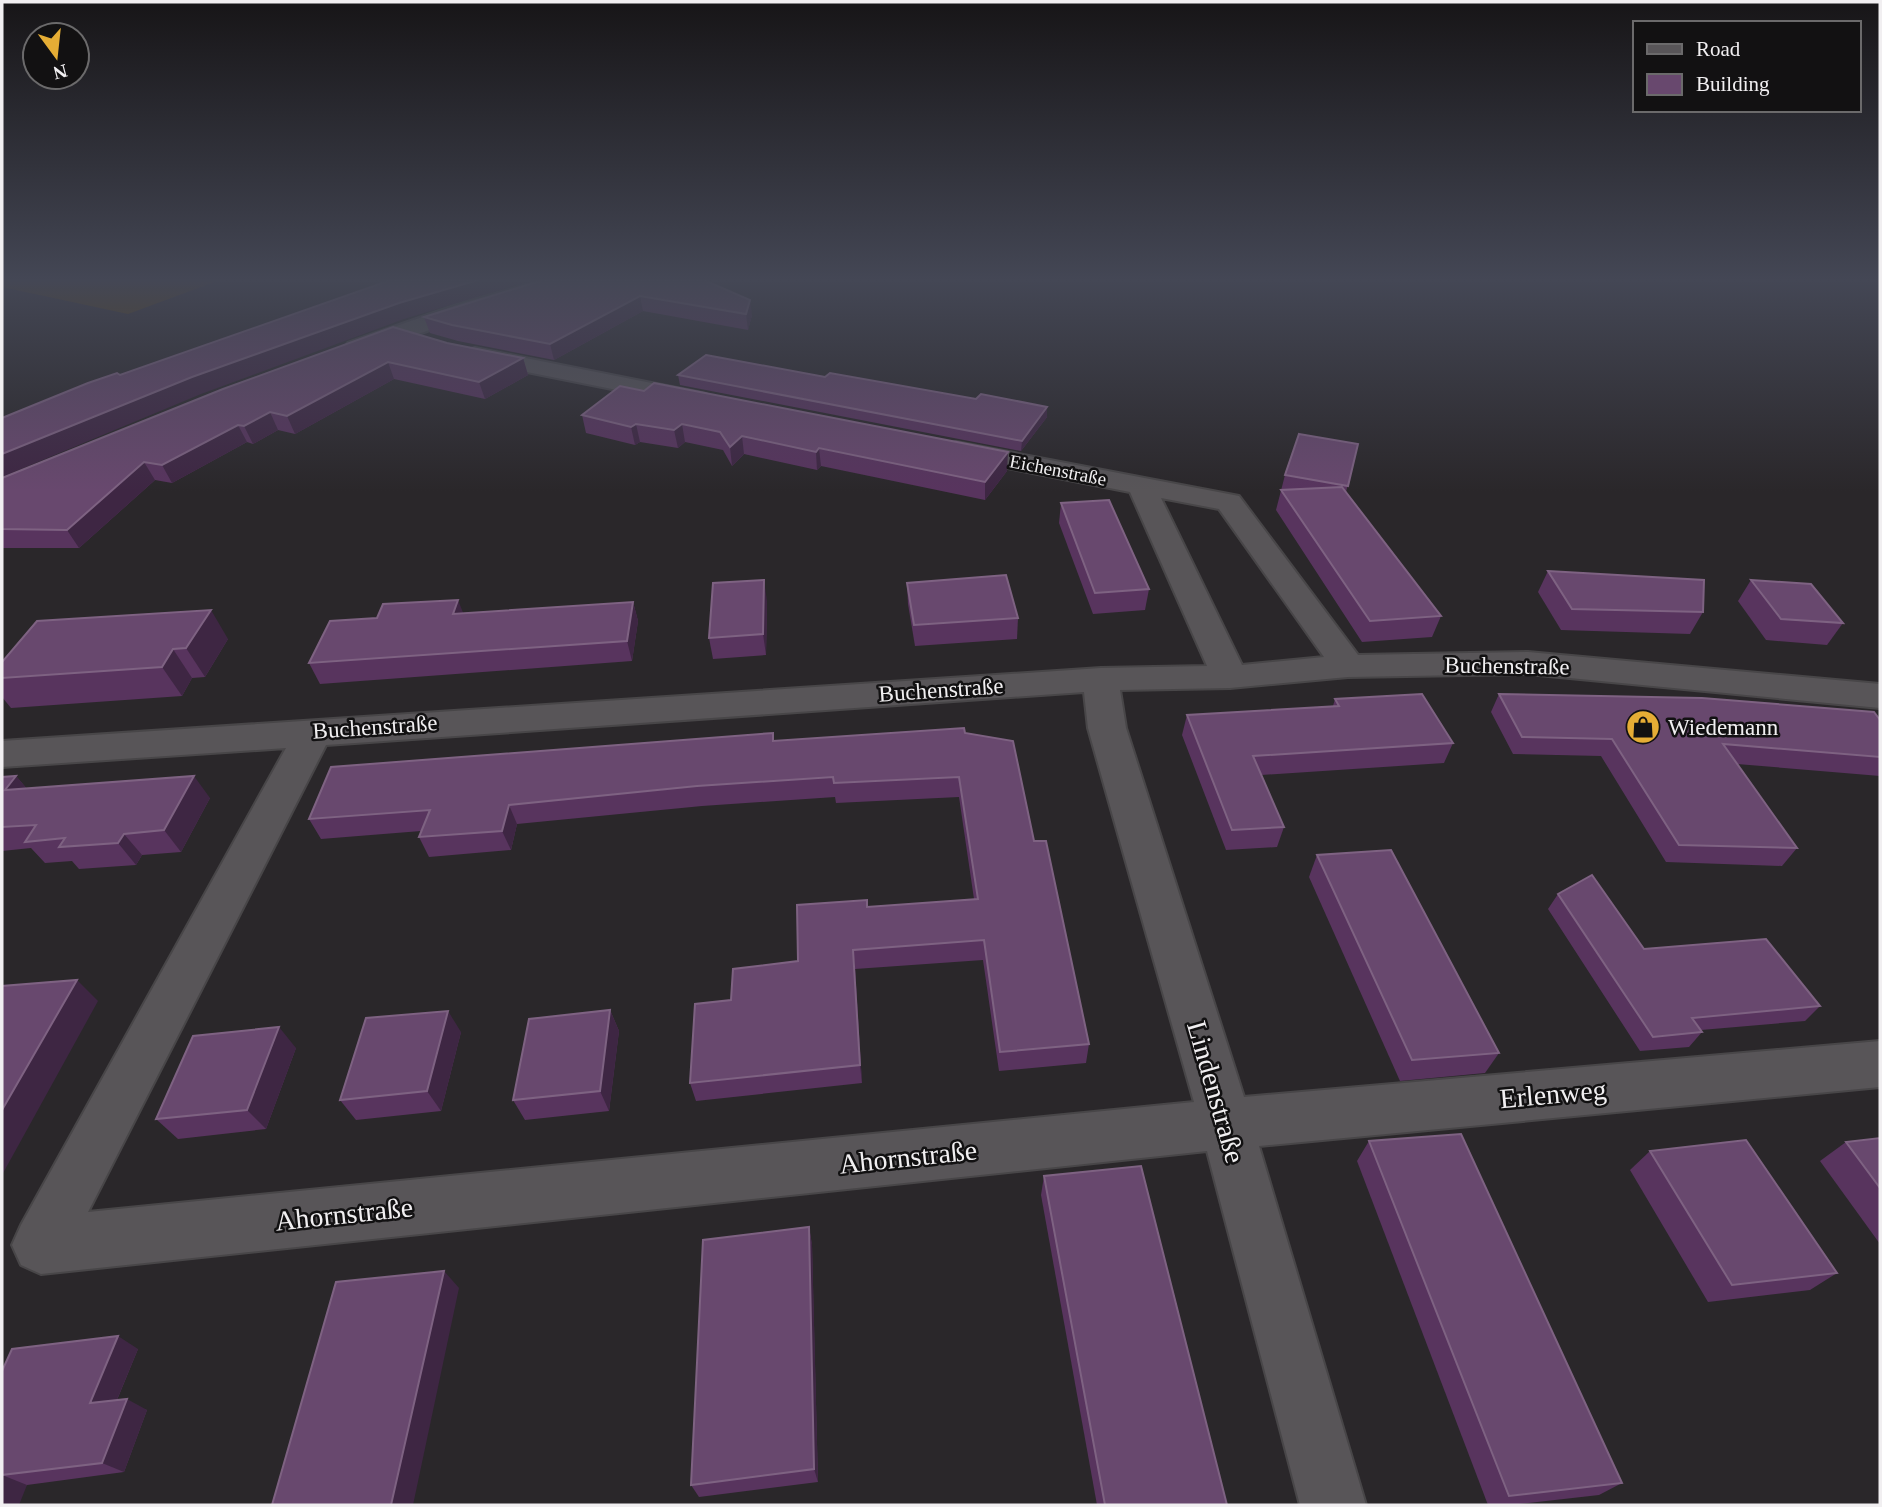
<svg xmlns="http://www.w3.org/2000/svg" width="1882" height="1507" font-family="Georgia,serif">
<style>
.green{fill:#573e04}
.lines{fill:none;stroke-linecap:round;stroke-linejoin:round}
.street-casing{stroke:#484648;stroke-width:4}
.street{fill:#585558;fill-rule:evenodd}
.wall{fill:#58345e}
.shaded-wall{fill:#3e2643}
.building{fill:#68486e;stroke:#7e6282;stroke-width:2}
.labels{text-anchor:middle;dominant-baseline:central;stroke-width:5;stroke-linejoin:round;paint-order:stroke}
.far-street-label{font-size:19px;fill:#f1eff1;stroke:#121112}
.street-label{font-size:23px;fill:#f1eff1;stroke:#121112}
.poi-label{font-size:23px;fill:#f1eff1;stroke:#121112;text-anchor:start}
.near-street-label{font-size:28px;fill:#f1eff1;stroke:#121112}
</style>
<rect width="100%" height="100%" fill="#2a272a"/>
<polygon class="green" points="2,280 220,280 128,314 2,287"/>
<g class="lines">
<g class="street-casing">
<g id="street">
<polygon points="544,280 578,280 575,284 481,312 364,353 348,353 344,348 348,343 465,302"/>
<polygon points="475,348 697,392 706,394 709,399 706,404 697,406 467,360 463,355 467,350"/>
<path d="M956,442L1239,496L1358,655L1528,652L1880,684V708L1528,674L1348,677L1230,688L1120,690L1126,728L1244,1097L1880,1041V1087L1259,1146L1366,1505H1300L1207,1151L41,1274L21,1265L12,1245L21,1225L286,748L2,767V741L1101,668L1207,666L1130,492L946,456L943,450L946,444ZM1161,498L1219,509L1324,657L1242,665ZM1084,692L1088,728L1194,1102L88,1212L326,745Z"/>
</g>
</g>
<use href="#street" class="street"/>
</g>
<g class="wall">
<polygon points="704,280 752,315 748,330 643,311 554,360 458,341 430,333 424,317"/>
<polygon points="447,343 523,358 528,375 485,399 394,379 295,434 278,430 253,444 247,442 172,483 155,480 79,548 2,548 2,478"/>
<polygon points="678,375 825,377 976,399 1047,407 1047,417 1021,451 680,385"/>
<polygon points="620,386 1007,471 985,500 821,466 817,470 744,454 732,466 723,450 685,442 678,448 640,442 635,445 586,433 582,415"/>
<polygon points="1358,444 1346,492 1441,616 1432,637 1362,642 1276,510 1285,475"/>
<polygon points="1061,503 1149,589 1145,610 1093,614 1059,523"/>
<polygon points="1548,571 1703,612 1690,634 1561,630 1538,592"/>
<polygon points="1751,580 1843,623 1827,645 1766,640 1738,601"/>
<polygon points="907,583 1018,618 1017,639 915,646 908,604"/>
<polygon points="767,601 766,655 713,659 709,638"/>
<polygon points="633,602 638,621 632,661 320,684 309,663 464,614"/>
<polygon points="228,639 205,677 192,678 182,696 11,708 2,697 2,662"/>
<polygon points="1499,694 1880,720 1880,776 1737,764 1797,848 1782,866 1666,862 1601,756 1513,754 1491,712"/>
<polygon points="1335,699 1453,743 1444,763 1261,775 1284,827 1277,847 1226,850 1182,735 1187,715 1333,706"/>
<polygon points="773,733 774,741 965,733 1034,841 1089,1044 1086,1063 999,1071 983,960 855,969 862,1083 696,1101 690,1083 731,1000 798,961 867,907 974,899 959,797 836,803 835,797 702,806 517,824 511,850 429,857 419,837 421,831 321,839 309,819"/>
<polygon points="16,776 27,789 210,798 181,852 142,855 136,865 79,869 72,861 45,863 31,848 2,851 2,777"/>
<polygon points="1317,855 1499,1053 1485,1073 1400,1081 1309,877"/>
<polygon points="1558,894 1644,949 1820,1006 1805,1021 1701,1030 1702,1032 1689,1047 1640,1051 1548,909"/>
<polygon points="610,1010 619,1031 609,1111 525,1120 513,1100"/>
<polygon points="461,1032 441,1111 356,1120 340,1100"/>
<polygon points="296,1048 266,1129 178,1139 156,1119"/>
<polygon points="1880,1138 1880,1244 1820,1161 1846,1142"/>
<polygon points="1369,1141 1622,1483 1599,1495 1510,1505 1488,1505 1357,1161"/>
<polygon points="1650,1151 1837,1273 1810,1290 1708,1302 1630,1170"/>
<polygon points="1044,1176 1227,1505 1097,1505 1041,1195"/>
<polygon points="809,1227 812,1245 818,1482 699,1497 691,1485"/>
<polygon points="138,1349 117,1400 147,1410 124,1472 27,1485 2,1505 2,1371"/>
</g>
<g class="shaded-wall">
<polygon points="478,280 533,280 404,319 201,394 2,477 2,454 192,377 399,303"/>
<polygon points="640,296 643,311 554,360 550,344"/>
<polygon points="750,300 752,315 748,330 746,314"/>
<polygon points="523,358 528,375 485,399 479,382"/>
<polygon points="388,362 394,379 295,434 287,416"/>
<polygon points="1047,407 1047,417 1021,451 1022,441"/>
<polygon points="270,412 278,430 253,444 244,426"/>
<polygon points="636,424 640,442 635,445 631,427"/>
<polygon points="682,424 685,442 678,448 674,430"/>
<polygon points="238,425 247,442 172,483 162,465"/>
<polygon points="742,436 744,454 732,466 730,447"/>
<polygon points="819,448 821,466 817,470 816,452"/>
<polygon points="1008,452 1007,471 985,500 985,482"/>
<polygon points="144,462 155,480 79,548 67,530"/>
<polygon points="764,580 767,601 766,655 763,634"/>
<polygon points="458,600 466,620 453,614"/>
<polygon points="633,602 638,621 632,661 627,641"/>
<polygon points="211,610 228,639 205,677 186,648"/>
<polygon points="173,649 192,678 182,696 162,667"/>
<polygon points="16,776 35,798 5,790"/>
<polygon points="194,776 210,798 181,852 164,830"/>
<polygon points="509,805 517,824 511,850 502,831"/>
<polygon points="124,834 142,855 136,865 118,843"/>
<polygon points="853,950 855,969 862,1083 860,1065"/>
<polygon points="77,980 98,1001 2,1175 2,1110"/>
<polygon points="610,1010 619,1031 609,1111 600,1091"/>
<polygon points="448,1011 461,1032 441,1111 427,1091"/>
<polygon points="279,1027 296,1048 266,1129 247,1110"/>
<polygon points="809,1227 812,1245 818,1482 814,1469"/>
<polygon points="444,1271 459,1288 413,1505 391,1505"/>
<polygon points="118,1336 138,1349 111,1414 90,1403"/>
<polygon points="127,1399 147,1410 124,1472 102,1463"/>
<polygon points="2,1475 27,1485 19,1505 2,1505"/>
</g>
<g class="building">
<polygon points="385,280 478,280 399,303 192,377 2,454 2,418 88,383 117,373 120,375 388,281"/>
<polygon points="543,280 704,280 750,300 746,314 640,296 550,344 452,325 424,317"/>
<polygon points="393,327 447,343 523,358 479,382 388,362 287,416 270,412 244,426 238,425 162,465 144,462 67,530 2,529 2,478 223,389"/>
<polygon points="706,355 825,377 830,373 976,399 981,394 1047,407 1022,441 678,375"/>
<polygon points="654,383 1008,452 985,482 819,448 816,452 742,436 730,447 720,432 682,424 674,430 636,424 631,427 582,415 620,386 644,391"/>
<polygon points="1299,434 1358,444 1348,486 1285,475"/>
<polygon points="1342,487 1441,616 1370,621 1281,490"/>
<polygon points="1109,500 1149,589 1095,593 1061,503"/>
<polygon points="1548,571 1704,580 1703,612 1572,609"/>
<polygon points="1006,575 1018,618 914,625 907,583"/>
<polygon points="764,580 763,634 709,638 713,583"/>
<polygon points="1751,580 1811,584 1843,623 1781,619"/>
<polygon points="458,600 453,614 633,602 627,641 309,663 330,621 377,618 383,604"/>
<polygon points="211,610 186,648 173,649 162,667 2,678 2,662 37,621"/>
<polygon points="1422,694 1453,743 1253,756 1284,827 1232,830 1187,715 1339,706 1335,699"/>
<polygon points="1499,694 1702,698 1874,712 1880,720 1880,757 1723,744 1797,848 1679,845 1612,739 1522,737"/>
<polygon points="964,728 965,733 1013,741 1034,841 1046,841 1089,1044 1000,1052 984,940 853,950 860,1065 690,1083 695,1004 731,1000 733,969 798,961 797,905 867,900 867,907 978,899 959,777 834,783 833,777 697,786 509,805 502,831 419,837 430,810 309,819 331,767 773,733 773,741"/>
<polygon points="16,776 5,790 194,776 164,830 124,834 118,843 59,847 65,838 25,842 36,825 2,827 2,777"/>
<polygon points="1391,850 1499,1053 1412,1060 1317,855"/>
<polygon points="1592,875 1644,949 1766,939 1820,1006 1692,1018 1702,1032 1653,1037 1558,894"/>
<polygon points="77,980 2,1110 2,986"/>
<polygon points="610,1010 600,1091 513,1100 529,1019"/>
<polygon points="448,1011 427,1091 340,1100 366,1018"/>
<polygon points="279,1027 247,1110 156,1119 193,1036"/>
<polygon points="1461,1134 1622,1483 1509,1496 1369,1141"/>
<polygon points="1880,1138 1880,1188 1846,1142"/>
<polygon points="1746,1140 1837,1273 1732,1285 1650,1151"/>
<polygon points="1141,1166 1227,1505 1105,1505 1044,1176"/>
<polygon points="809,1227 814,1469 691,1485 703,1240"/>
<polygon points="444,1271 391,1505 272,1505 336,1282"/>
<polygon points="118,1336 90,1403 127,1399 102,1463 2,1475 2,1476 2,1371 12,1349"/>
</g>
<linearGradient id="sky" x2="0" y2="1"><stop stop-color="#171517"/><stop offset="0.57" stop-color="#444755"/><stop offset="1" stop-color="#444755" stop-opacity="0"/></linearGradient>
<rect width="1882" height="491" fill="url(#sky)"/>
<defs>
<g id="shop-disc" transform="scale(1.75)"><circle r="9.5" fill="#e5ad35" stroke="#121112"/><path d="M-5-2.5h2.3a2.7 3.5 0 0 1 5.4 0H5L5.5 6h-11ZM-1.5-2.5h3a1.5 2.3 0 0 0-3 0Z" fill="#111"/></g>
</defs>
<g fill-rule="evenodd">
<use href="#shop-disc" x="1643" y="727"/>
</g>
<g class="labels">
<g class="far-street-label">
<text transform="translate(1058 470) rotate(11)">Eichenstraße</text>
</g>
<g class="street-label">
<text transform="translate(1507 666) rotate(1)">Buchenstraße</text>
<text transform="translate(941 690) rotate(-4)">Buchenstraße</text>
<text transform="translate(375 727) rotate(-4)">Buchenstraße</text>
</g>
<g class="poi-label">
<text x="1668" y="727">Wiedemann</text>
</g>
<g class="near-street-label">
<text transform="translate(1216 1092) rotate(74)">Lindenstraße</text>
<text transform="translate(1553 1094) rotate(-5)">Erlenweg</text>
<text transform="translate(908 1157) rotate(-6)">Ahornstraße</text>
<text transform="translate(344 1214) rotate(-6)">Ahornstraße</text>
</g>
</g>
<rect width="1882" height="1507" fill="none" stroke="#f1eff1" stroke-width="7"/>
<rect x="1633" y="21" width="228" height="91" fill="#121112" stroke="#6b6a6b" stroke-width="2"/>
<rect x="1647" y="44" width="35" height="10" fill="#585558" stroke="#6b6a6b" stroke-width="2"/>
<text x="1696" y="56" font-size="21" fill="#f1eff1">Road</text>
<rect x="1647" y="74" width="35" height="21" fill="#68486e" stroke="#6b6a6b" stroke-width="2"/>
<text x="1696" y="91" font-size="21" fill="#f1eff1">Building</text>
<g transform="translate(56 56) rotate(165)"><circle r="33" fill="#121112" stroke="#6b6a6b" stroke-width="2"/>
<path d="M0-5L12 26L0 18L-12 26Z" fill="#e5ad35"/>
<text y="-10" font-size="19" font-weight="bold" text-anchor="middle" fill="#f1eff1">N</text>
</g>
</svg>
